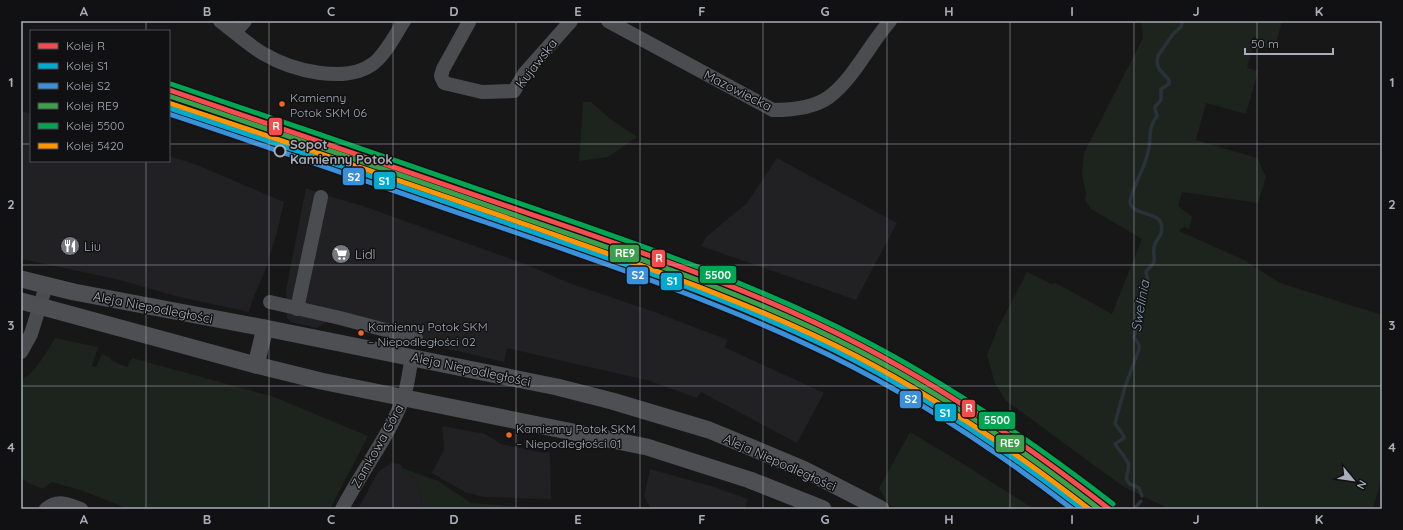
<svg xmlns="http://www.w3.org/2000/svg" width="1403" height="530" font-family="Quicksand,sans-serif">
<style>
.built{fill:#212123}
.green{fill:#1d241e}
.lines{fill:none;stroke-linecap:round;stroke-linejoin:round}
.stream{stroke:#2a3239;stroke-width:3.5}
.minor{stroke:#4b4c50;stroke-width:14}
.major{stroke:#4d4f52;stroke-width:17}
.rail-1-casing{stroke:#111113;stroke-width:8}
.rail-2-casing{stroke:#111113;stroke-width:8}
.rail-3-casing{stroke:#111113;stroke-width:8}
.rail-4-casing{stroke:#111113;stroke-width:8}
.rail-5-casing{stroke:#111113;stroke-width:8}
.rail-6-casing{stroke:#111113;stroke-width:8}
.rail-1{stroke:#f54d4d;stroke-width:5}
.rail-2{stroke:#00a9ce;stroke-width:5}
.rail-3{stroke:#3a90db;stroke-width:5}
.rail-4{stroke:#3c9f4b;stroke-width:5}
.rail-5{stroke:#00a651;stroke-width:5}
.rail-6{stroke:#ff9500;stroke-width:5}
.grid{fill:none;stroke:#a8adb8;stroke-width:1;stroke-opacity:0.55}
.bus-dot{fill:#f26522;stroke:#111113;stroke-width:1.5}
.stop-dot{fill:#111113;stroke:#a8adb8;stroke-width:2}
.labels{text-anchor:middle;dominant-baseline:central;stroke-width:3;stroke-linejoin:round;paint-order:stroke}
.bus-label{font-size:12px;fill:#a8adb8;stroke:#111113;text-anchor:start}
.street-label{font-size:13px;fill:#a8adb8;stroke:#111113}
.stop-label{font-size:13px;font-weight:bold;fill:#a8adb8;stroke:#111113;text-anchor:start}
.poi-label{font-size:13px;fill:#a8adb8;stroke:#111113;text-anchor:start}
.water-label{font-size:14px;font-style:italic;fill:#7f9bb3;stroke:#111113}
.line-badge{stroke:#111113;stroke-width:1.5}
.badge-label{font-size:11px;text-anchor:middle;font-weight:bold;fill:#fff}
.neatline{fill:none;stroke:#a8adb8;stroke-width:1.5}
.grid-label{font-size:13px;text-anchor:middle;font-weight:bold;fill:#a8adb8}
</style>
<rect width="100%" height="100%" fill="#171717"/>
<g class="built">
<polygon points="21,111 31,114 31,161 169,161 169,156 197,165 284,202 276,236 265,271 252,301 249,312 179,297 116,279 21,259"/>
<polygon points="777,158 897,223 856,300 701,246 706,237 747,203"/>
<polygon points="306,188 325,195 363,206 525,264 569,283 649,310 728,340 724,347 824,393 797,443 701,392 697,398 650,381 507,348 504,362 328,321 317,328 291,322 287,318 286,290"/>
<polygon points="442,426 485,434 501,444 544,453 550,452 551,499 483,497 465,492 432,473 444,450"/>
<polygon points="391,463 400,464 405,473 417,479 423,509 358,509 378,472"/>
<polygon points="650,469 714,487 748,499 745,509 651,509 644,496"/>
</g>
<g class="green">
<polygon points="1141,21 1282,21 1274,50 1254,44 1247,68 1258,71 1246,114 1206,103 1196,140 1257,158 1266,177 1258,203 1182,192 1178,206 1192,216 1189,229 1184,227 1180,229 1179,231 1244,260 1280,283 1382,315 1382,477 1373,509 1169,509 1124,487 1005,400 995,383 987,355 998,328 1027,272 1051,284 1056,283 1112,314 1142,239 1091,209 1085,200 1086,193 1082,174 1084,153 1143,38"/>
<polygon points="583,102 591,102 609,118 637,137 608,157 579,161"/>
<path d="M55,338L98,347L92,366L96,367L102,354L111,358L110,360L127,367L132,358L274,397L368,436L330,509H129L83,491L52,482L43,489L29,483L21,478V381C37,370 45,354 55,338Z"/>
<polygon points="910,432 960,462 1034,509 898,509 888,504 879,488"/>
<polygon points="402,468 438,481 471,503 524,507 576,507 579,509 423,509 417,479 405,473"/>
</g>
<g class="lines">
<g class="stream">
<path d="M1142,496L1139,488C1136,486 1133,485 1130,484C1122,478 1131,470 1128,463C1125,456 1119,451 1115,444C1118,441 1121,441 1124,438C1123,432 1117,428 1115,423L1125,387L1139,349V345L1134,337L1138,324L1136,320L1137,312L1148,281L1146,272C1148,268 1153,266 1154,262C1155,256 1152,250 1155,244C1156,240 1160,237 1161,233C1167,208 1133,219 1130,202C1133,184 1145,169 1148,152C1152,137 1147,129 1157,116C1154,104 1153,110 1161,100V89L1169,84V80L1159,69L1157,62L1158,56L1173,34L1181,27L1182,23L1180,21"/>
<polyline points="1135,508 1141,501"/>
</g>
<g class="minor">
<path d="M220,21C235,32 248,45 264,54C291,70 346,85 374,63C387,52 395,35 404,21"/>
<path d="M608,21L773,110C790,110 814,108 829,97C854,78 869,45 890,21"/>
<polyline points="469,22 443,69 441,76 444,83 482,92 514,91 524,74 571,21"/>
<polyline points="235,32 245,21"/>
<polyline points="270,302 340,318 416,338"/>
<polyline points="297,309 321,197"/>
<polyline points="21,352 31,334 46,286"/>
<path d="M46,509C58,499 67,504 81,509"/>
<path d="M342,509C361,472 388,438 403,399C408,386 409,371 412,357"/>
</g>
<g class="major">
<polyline points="21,279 74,292 265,328 557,387 612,401 709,430 803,469 881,509"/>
<polyline points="21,301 256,365 321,381 647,447 750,480 823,509"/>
<polyline points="256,365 265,328"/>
</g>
<g class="rail-1-casing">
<path id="rail-1" d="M169,90C291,131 412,173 533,215C645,253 757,291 862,346C950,392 1031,448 1109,509"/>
</g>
<g class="rail-2-casing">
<path id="rail-2" d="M169,108C276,143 382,180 489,217C605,257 721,295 832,349C921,393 1003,448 1082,509"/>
</g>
<g class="rail-3-casing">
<path id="rail-3" d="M169,114C275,149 380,186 485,222C601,262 718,301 829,355C915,397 996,450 1072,509"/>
</g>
<g class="rail-4-casing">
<path id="rail-4" d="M169,96C289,136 409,178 529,220C641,259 753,296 859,351C944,395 1023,450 1099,509"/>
</g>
<g class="rail-5-casing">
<path id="rail-5" d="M171,84C293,125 414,167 536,209C648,248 760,286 865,341C953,387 1034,443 1113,504"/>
</g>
<g class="rail-6-casing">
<path id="rail-6" d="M169,103C290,143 410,184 530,226C640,265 751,302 856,356C938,399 1016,452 1089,509"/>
</g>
<use href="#rail-1" class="rail-1"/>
<use href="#rail-2" class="rail-2"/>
<use href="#rail-3" class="rail-3"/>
<use href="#rail-4" class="rail-4"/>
<use href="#rail-5" class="rail-5"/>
<use href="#rail-6" class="rail-6"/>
</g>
<path class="grid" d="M146,21V31M269,21V509M393,21V509M516,21V509M640,21V509M763,21V509M887,21V509M1010,21V509M1134,21V509M1257,21V509M21,144H31M169,144H1382M146,161V509M21,265H1382M21,386H1382"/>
<defs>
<g id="restaurant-disc" transform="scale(1)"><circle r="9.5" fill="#757880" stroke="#111113"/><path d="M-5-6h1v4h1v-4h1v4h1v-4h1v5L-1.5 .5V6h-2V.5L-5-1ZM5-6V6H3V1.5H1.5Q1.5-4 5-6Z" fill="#fff"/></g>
<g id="supermarket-disc" transform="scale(1)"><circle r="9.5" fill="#757880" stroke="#111113"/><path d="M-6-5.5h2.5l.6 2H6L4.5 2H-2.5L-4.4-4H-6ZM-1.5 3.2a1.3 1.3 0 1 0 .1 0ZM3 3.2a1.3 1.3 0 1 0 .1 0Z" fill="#fff"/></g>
</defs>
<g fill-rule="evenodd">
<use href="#restaurant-disc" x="70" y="246"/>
<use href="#supermarket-disc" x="341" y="254"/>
</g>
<g class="bus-dot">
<circle cx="282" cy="104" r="3.5"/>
<circle cx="361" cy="333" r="3.5"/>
<circle cx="509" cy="435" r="3.5"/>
</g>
<circle class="stop-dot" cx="280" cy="151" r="5.5"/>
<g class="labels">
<g class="bus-label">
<text x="290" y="97">Kamienny<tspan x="290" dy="15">Potok SKM 06</tspan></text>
<text x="368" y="326">Kamienny Potok SKM<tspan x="368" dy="15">– Niepodległości 02</tspan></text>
<text x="516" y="428">Kamienny Potok SKM<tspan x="516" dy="15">– Niepodległości 01</tspan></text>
</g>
<g class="street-label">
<text transform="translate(536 63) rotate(-52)">Kujawska</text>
<text transform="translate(738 90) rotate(27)">Mazowiecka</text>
<text transform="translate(153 307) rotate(11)">Aleja Niepodległości</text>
<text transform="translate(471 369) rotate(12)">Aleja Niepodległości</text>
<text transform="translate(377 446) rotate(-61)">Zamkowa Góra</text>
<text transform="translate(780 462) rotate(24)">Aleja Niepodległości</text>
</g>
<g class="stop-label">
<text x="290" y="144">Sopot<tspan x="290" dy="15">Kamienny Potok</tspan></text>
</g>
<g class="poi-label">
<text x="84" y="246">Liu</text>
<text x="355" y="254">Lidl</text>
</g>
<g class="water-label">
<text transform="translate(1140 306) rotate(-80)">Swelinia</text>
</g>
</g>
<g class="line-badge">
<rect x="268" y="117" width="15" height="19" rx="4" fill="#f54d4d"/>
<rect x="342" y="167" width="23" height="19" rx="4" fill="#3a90db"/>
<rect x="373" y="171" width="23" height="19" rx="4" fill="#00a9ce"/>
<rect x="609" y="244" width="31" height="19" rx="4" fill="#3c9f4b"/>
<rect x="651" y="249" width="15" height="19" rx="4" fill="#f54d4d"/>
<rect x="699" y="265" width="38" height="19" rx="4" fill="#00a651"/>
<rect x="626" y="266" width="23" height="19" rx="4" fill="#3a90db"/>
<rect x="660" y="272" width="23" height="19" rx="4" fill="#00a9ce"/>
<rect x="899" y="390" width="23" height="19" rx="4" fill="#3a90db"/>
<rect x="961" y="399" width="15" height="19" rx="4" fill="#f54d4d"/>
<rect x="934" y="403" width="23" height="19" rx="4" fill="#00a9ce"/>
<rect x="978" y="411" width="38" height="19" rx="4" fill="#00a651"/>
<rect x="995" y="434" width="30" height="19" rx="4" fill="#3c9f4b"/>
</g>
<g class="badge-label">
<text x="276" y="130">R</text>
<text x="354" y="181">S2</text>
<text x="384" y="185">S1</text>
<text x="625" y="257">RE9</text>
<text x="659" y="262">R</text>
<text x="718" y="279">5500</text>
<text x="638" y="279">S2</text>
<text x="672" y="285">S1</text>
<text x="911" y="403">S2</text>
<text x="969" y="412">R</text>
<text x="945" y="417">S1</text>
<text x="997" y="424">5500</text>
<text x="1010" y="447">RE9</text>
</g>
<rect width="1403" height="530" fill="none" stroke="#111113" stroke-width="44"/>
<rect x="30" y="30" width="140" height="132" fill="#111113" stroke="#4d4f55"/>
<rect x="38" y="43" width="20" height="6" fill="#f54d4d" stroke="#4d4f55"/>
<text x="66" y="50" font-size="12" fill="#a8adb8">Kolej R</text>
<rect x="38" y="63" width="20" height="6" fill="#00a9ce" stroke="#4d4f55"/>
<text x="66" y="70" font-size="12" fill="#a8adb8">Kolej S1</text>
<rect x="38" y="83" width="20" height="6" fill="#3a90db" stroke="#4d4f55"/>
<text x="66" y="90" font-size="12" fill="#a8adb8">Kolej S2</text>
<rect x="38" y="103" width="20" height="6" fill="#3c9f4b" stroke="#4d4f55"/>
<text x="66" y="110" font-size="12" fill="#a8adb8">Kolej RE9</text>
<rect x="38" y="123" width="20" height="6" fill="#00a651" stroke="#4d4f55"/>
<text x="66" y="130" font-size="12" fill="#a8adb8">Kolej 5500</text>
<rect x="38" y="143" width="20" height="6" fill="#ff9500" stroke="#4d4f55"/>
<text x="66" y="150" font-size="12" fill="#a8adb8">Kolej 5420</text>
<g transform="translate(1353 480) rotate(119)" stroke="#111113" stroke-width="3" paint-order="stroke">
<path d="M0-3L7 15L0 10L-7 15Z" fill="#a8adb8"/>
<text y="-6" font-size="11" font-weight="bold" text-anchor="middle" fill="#a8adb8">N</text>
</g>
<path d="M1245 48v6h88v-6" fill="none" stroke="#a8adb8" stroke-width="2"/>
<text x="1251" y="48" font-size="12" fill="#a8adb8" stroke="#111113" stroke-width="3" paint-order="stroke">50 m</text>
<rect x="22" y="22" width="1359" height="486" class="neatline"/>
<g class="grid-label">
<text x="84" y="16">A</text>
<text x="207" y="16">B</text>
<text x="331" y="16">C</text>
<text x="454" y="16">D</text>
<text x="578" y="16">E</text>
<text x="702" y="16">F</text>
<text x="825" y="16">G</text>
<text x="949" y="16">H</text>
<text x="1072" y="16">I</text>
<text x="1196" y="16">J</text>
<text x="1319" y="16">K</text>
<text x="11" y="87">1</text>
<text x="1392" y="87">1</text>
<text x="11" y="209">2</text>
<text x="1392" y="209">2</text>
<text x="11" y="330">3</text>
<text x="1392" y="330">3</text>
<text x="11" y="452">4</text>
<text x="1392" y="452">4</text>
<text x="84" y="524">A</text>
<text x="207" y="524">B</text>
<text x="331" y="524">C</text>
<text x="454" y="524">D</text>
<text x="578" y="524">E</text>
<text x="702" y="524">F</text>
<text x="825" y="524">G</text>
<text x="949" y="524">H</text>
<text x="1072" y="524">I</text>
<text x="1196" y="524">J</text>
<text x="1319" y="524">K</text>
</g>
</svg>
